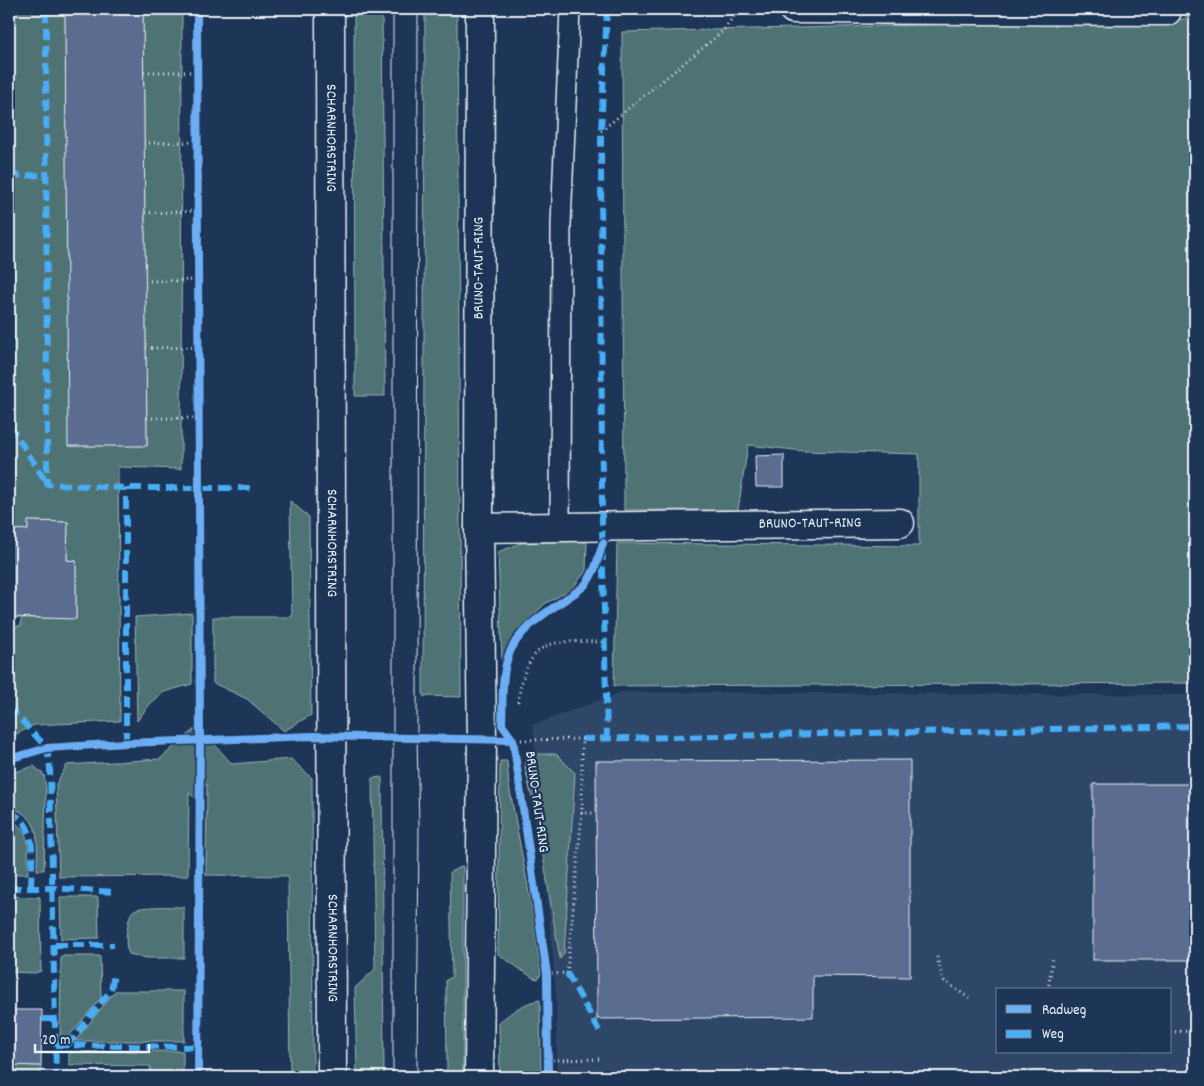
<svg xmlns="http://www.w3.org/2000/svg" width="1204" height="1086" font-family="Dekko,sans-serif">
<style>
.built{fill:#2f4668;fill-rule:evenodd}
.green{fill:#4f7374;stroke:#9cb2b6}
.building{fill:#5a6c90;stroke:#e8f1f8}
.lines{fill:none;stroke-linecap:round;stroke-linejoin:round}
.lane-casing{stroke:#e8f1f8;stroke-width:22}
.street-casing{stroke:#e8f1f8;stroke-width:31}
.secondary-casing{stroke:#e8f1f8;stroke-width:31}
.path{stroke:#e8f1f8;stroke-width:3;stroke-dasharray:1 4;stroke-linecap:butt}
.lane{stroke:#1d3557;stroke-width:19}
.street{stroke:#1d3557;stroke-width:28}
.secondary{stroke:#1d3557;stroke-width:28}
.tram{stroke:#e8f1f8;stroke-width:1}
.quiet{stroke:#49aef6;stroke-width:6;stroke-dasharray:12 6;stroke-linecap:butt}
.cycleway-casing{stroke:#1d3557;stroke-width:11}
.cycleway{stroke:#6dadf4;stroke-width:8}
.labels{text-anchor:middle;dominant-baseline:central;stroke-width:4.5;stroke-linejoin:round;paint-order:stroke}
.street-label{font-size:15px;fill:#e8f1f8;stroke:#1d3557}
</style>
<rect width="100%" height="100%" fill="#1d3557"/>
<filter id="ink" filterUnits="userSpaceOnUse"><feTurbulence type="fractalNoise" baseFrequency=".02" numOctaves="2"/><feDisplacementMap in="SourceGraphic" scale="10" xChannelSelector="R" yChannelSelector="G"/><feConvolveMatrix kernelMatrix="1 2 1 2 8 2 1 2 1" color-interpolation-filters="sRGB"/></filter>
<g filter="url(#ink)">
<path class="built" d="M622,692L1195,695V1023L1191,1077H557L556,995L533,725ZM998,990H1170V1052H998Z"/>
<g class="green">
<polygon points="9,9 65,9 69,446 147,445 143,9 182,9 181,469 118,467 120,721 34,725 9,738 9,626 21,626 21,618 76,618 76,561 67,560 68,522 29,521 28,530 9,529"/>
<polygon points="354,9 382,9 385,396 355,396"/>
<polygon points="425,9 457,9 461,697 423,696"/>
<polygon points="1186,9 1195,9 1195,683 614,686 617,543 919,546 919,454 804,451 748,445 738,510 624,510 622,32 1186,19"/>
<polygon points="290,501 309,517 311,715 284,731 247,699 213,683 213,617 292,617"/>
<polygon points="587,541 586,571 572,589 546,603 522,626 502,664 498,552 521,543"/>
<polygon points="192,613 192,684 164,692 150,704 137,721 135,617"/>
<polygon points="198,726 232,764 291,759 312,778 313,1077 290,1077 288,876 206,875 207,784 194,797 189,793 188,876 59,877 56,784 67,765 160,759"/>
<polygon points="527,754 556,754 575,773 564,953 560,959 537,820 525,768"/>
<polygon points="500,761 507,761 509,785 533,914 541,974 538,979 533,978 498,954"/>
<path d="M34,766L44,775L46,788L44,870H37C37,842 43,817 9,807V774Z"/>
<polygon points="382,777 384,1077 357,1077 355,988 375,969 372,778"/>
<path d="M9,819C34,831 27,850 28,874H9Z"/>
<polygon points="463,866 463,1077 427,1077 427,1072 447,1070 446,980 452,977 450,872"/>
<polygon points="9,896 40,897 41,971 35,973 9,972"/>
<polygon points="60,897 98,897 99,938 61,939"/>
<path d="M184,907V958H146L129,954C125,946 126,938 127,930C128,925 129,915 133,911C140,905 174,907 184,907Z"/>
<polygon points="61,956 100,956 101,998 65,1041 60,1041"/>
<polygon points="115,991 184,991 184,1041 75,1041"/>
<path d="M540,1000L541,1077H500L499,1022C511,1013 524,1002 540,1000Z"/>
<polygon points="183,1051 183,1077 151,1077 150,1066 69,1065 69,1052"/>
<polygon points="9,1065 41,1066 41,1077 9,1077"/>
</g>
<g class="building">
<polygon points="65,9 143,9 147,446 68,446"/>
<polygon points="784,455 784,487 756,487 755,456"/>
<polygon points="28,521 68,522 67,560 76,561 76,619 9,617 9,529 28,530"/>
<polygon points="910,760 910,977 813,976 813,1017 597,1019 596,761"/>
<rect x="1093" y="784" width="102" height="176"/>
<polygon points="9,1010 42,1010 41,1066 9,1065"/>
</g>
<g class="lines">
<g class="lane-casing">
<polyline id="lane" points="560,526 561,224 570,9"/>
</g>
<g class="street-casing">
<g id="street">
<polyline points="793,9 1167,11 1167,9"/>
<path id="s1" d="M479,528L900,523"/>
<path id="s2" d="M479,1077L482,740L479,528L480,9"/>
</g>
</g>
<g class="secondary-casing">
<g id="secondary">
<path id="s3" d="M330,9L332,1077"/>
</g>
</g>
<g class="path">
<polyline points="144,72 197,72"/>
<polyline points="601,131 722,32 739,9"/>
<polyline points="144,143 197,142"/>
<polyline points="145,213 197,211"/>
<polyline points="145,281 198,280"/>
<polyline points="146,348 198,347"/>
<polyline points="147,418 198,418"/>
<path d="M518,702C521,680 528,650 552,644C567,640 589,642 604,642"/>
<polyline points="516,740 582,739 582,813"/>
<polyline points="518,772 547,974 548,1077"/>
<polyline points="937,957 943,980 969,998"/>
<polyline points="547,974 567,973 582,813 596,813"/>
<polyline points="1048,990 1053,957"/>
<polyline points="1170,1032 1195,1031"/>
<polyline points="548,1060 601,1059"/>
</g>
<use href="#lane" class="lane"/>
<use href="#street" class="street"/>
<use href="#secondary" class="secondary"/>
<g class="tram">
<polyline points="393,1077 393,9"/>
<polyline points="417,1077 419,825 417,738 418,9"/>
</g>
<g class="quiet">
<polyline points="46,9 47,484 126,488 251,488"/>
<polyline points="607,9 601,131 602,526 607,738"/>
<polyline points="9,176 47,175"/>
<polyline points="9,424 47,483"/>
<polyline points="9,707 47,748 50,769 56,1077"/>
<polyline points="582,739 1195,726"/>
<polyline points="126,743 126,488"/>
<path d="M9,812C40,823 31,861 31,888"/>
<polyline points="9,888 53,888 115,892"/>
<polyline points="55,945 114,945"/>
<polyline points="567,973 601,1034"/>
<polyline points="42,1019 56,1019"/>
<polyline points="56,1045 198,1047"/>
<polyline points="67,1046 111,990 114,974"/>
</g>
<g class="cycleway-casing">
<g id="cycleway">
<polyline points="197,9 200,740 198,1077"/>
<polyline points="9,759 47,748 126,743 313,736 513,740"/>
<path d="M548,1077L547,974L513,740L502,725C503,703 501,678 508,657C516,632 542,615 563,601C570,596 579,591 585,585C595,573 598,558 603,543"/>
</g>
</g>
<use href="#cycleway" class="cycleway"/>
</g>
</g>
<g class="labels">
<g class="street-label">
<text stroke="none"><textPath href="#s3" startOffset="129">SCHARNHORSTRING</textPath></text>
<text stroke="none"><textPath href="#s2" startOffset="809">BRUNO-TAUT-RING</textPath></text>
<text stroke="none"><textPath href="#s1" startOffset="331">BRUNO-TAUT-RING</textPath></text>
<text stroke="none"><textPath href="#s3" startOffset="534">SCHARNHORSTRING</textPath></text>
<text transform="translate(536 802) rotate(82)">BRUNO-TAUT-RING</text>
<text stroke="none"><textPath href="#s3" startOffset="939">SCHARNHORSTRING</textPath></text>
</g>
</g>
<rect width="1204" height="1086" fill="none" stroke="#1d3557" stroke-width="30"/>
<rect x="15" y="15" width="1174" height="1056" fill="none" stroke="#e8f1f8" stroke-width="2" filter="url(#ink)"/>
<rect x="996" y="988" width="175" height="65" fill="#1d3557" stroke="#6e8097"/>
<rect x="1006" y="1005" width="25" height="8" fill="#6dadf4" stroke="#6e8097"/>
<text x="1042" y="1014" font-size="15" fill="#e8f1f8">Radweg</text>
<rect x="1006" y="1030" width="25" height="8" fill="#49aef6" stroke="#6e8097"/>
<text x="1042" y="1038" font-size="15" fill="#e8f1f8">Weg</text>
<path d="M35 1044v8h114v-8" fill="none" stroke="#e8f1f8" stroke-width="2.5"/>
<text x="42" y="1044" font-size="15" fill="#e8f1f8" stroke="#1d3557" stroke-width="4" paint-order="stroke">20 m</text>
</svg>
